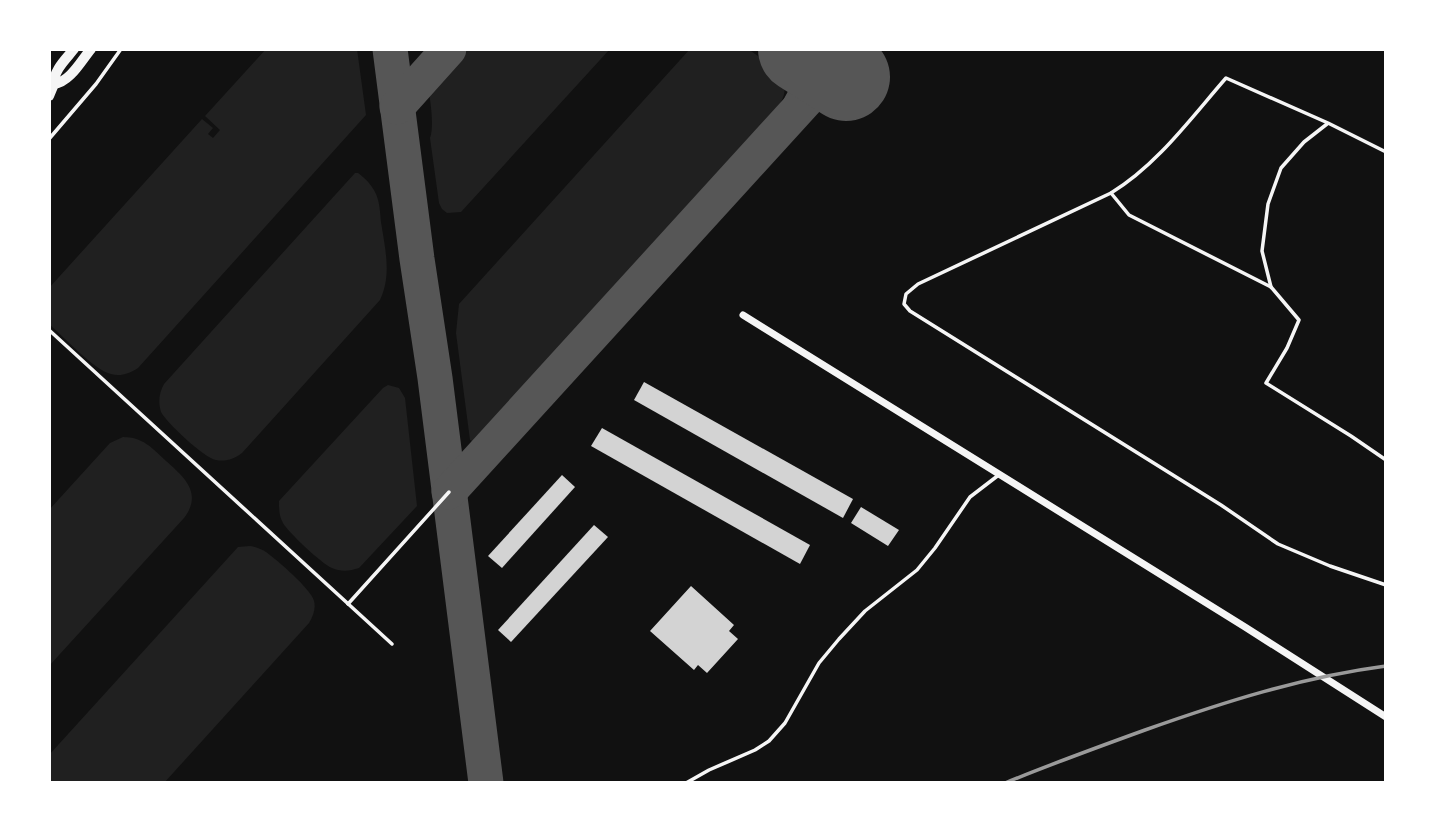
<svg xmlns="http://www.w3.org/2000/svg" width="1435" height="832" font-family="Helvetica,sans-serif">
<style>
.green{fill:#202020}
.lines{fill:none;stroke-linecap:round;stroke-linejoin:round}
.taxiway{stroke:#565656;stroke-width:35}
.runway{stroke:#565656;stroke-width:88}
.building{fill:#d3d3d3}
.service{stroke:#f5f5f5;stroke-width:3.5}
.minor{stroke:#f5f5f5;stroke-width:7}
.tertiary{stroke:#f5f5f5;stroke-width:10}
.rail{stroke:#9a9a9a;stroke-width:3.5}
</style>
<rect width="100%" height="100%" fill="#111"/>
<g class="green">
<path d="M266,49H357L366,115L138,368C130,373 121,377 111,374C95,371 63,336 49,324V288L202,119L213,128L208,134L213,138L220,130L205,116Z"/>
<path d="M469,49H610L461,212L447,213L442,209L439,203L430,138C434,128 431,104 429,93Z"/>
<path d="M690,49C704,49 732,46 745,49C751,50 758,56 763,60C784,73 792,87 777,109L474,442L470,440L456,333L459,304Z"/>
<path d="M355,173H358C365,178 372,185 376,194C380,203 380,213 381,222C385,248 392,275 380,300L242,453C234,459 226,462 216,460C204,458 166,422 161,412C158,402 159,393 164,384Z"/>
<path d="M388,385L399,388L405,398L417,506L359,568C350,571 341,572 332,568C322,564 288,532 283,523C279,516 279,509 279,501L383,388Z"/>
<path d="M123,437C143,437 152,448 166,461C184,477 203,493 184,518L49,666V510L110,443Z"/>
<path d="M250,546C256,547 261,549 266,552C277,560 311,589 314,601C316,609 313,616 309,623L164,783H49V755L238,547Z"/>
</g>
<g class="lines">
<g class="taxiway">
<polyline points="390,49 417,259 435,378 486,783"/>
<path d="M800,106C812,85 815,70 801,49"/>
<polyline points="397,107 449,49"/>
<polyline points="449,492 853,49"/>
</g>
<polyline class="runway" points="802,49 846,77"/>
</g>
<g class="building">
<polygon points="644,382 853,499 843,518 634,400"/>
<polygon points="602,428 810,545 800,564 591,446"/>
<polygon points="562,475 575,487 502,568 488,556"/>
<polygon points="861,507 899,530 888,546 851,523"/>
<polygon points="594,525 608,537 511,642 498,630"/>
<polygon points="691,586 734,625 729,631 738,639 707,673 698,665 694,670 650,631"/>
</g>
<g class="lines">
<g class="service">
<polyline points="49,139 96,84 121,49"/>
<path d="M1386,152L1328,123L1226,78C1191,118 1157,165 1111,193L918,284L906,294L904,304L910,311L1221,505L1278,544L1330,566L1386,585"/>
<polyline points="1111,193 1129,215 1271,287 1299,320 1287,348 1266,383 1351,436 1386,460"/>
<polyline points="1271,287 1262,251 1268,204 1281,168 1304,142 1327,124"/>
<polyline points="49,330 392,644"/>
<polyline points="348,604 449,492"/>
<polyline points="686,783 709,770 755,750 769,741 785,723 819,663 839,639 865,611 917,570 935,548 970,497 1000,474"/>
</g>
<polyline class="minor" points="743,315 1245,627 1386,717"/>
<g class="tertiary">
<path d="M74,49C66,59 53,71 54,84C70,82 81,61 91,49"/>
<polyline points="49,96 54,84 49,88"/>
</g>
<path class="rail" d="M1005,783C1051,764 1098,747 1145,730C1224,702 1302,677 1386,666"/>
</g>
<rect width="1435" height="832" fill="none" stroke="#ffffff" stroke-width="102"/>
</svg>
